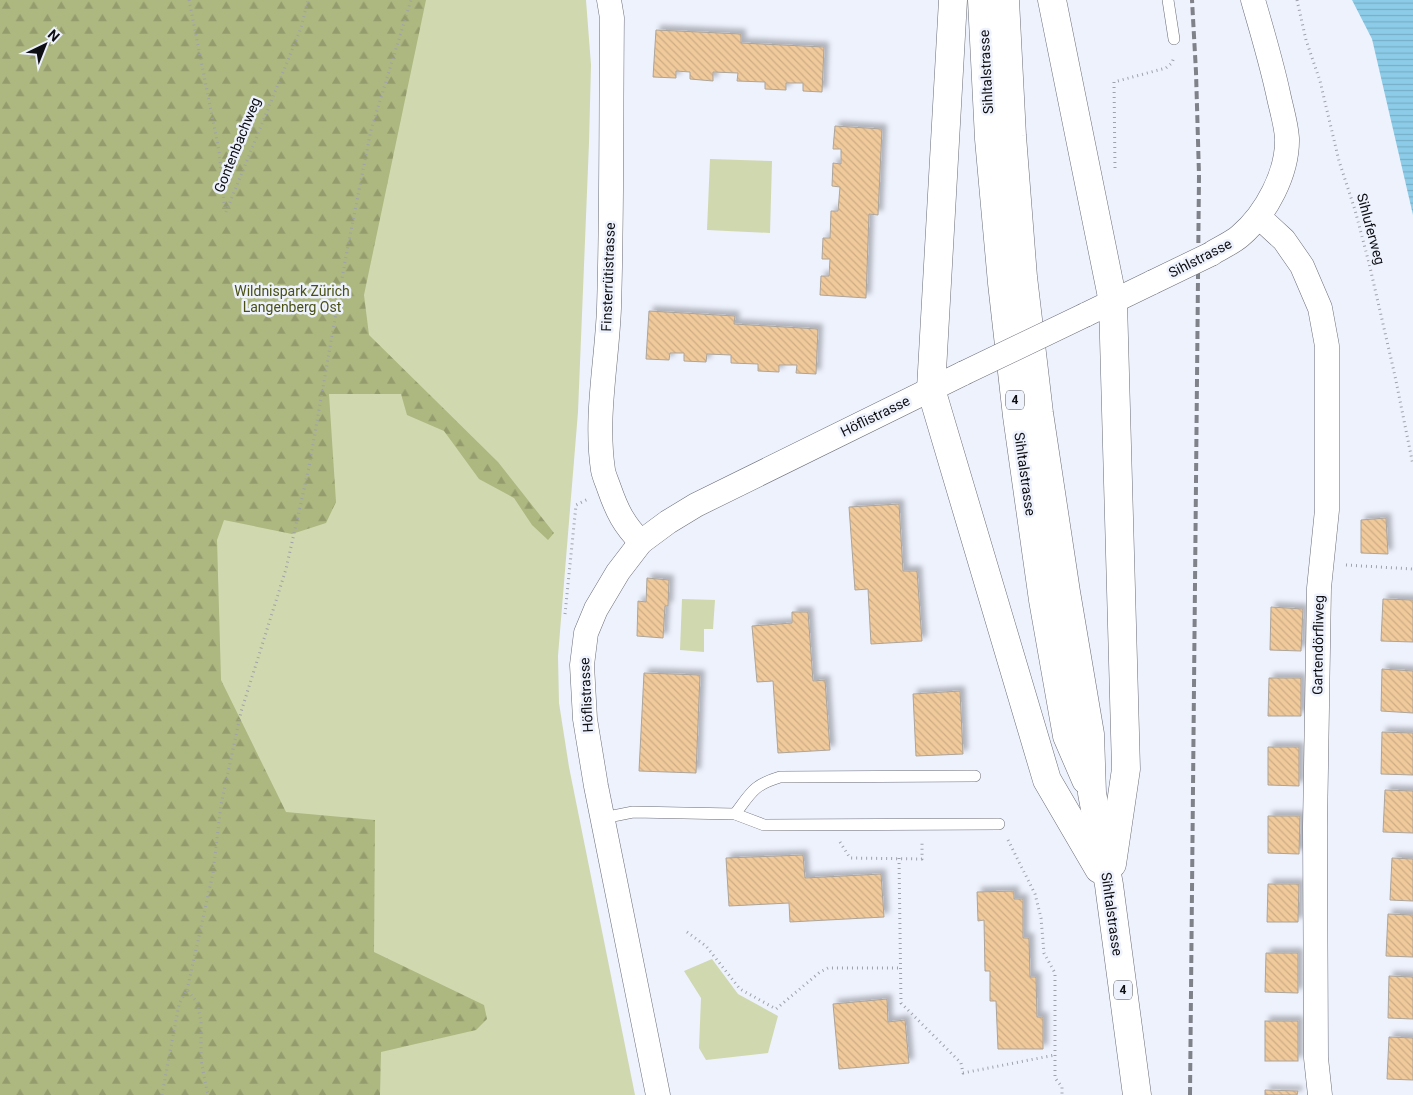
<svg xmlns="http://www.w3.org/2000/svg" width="1413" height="1095" font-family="Roboto,sans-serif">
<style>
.green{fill:#d0d8af}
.forest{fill:url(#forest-firs)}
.water{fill:url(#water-rules)}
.building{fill:url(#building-back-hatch);stroke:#aca59c;filter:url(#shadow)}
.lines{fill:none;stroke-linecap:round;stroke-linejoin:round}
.service-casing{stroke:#6a6d77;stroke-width:12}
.minor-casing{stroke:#6a6d77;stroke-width:25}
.primary-casing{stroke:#6a6d77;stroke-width:29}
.path{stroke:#9fa2aa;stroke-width:3;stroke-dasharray:1 4;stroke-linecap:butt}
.service{stroke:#fff;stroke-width:11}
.minor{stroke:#fff;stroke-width:24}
.primary{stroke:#fff;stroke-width:28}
.rail{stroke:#80828a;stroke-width:4;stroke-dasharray:8 4;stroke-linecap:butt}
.minor-bridge-casing{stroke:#6a6d77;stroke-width:25;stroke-linecap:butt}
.minor-bridge{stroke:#fff;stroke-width:24}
.labels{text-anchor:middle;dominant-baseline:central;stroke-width:5;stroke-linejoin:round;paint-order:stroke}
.shield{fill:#eef2fd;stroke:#515359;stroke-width:1}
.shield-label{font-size:12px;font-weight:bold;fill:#0e0f13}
.street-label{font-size:14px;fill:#0e0f13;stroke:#eef2fd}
.park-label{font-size:14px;fill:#495012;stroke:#eef2fd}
</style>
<defs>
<pattern id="forest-firs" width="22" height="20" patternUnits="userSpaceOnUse" patternTransform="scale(1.25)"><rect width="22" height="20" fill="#adb780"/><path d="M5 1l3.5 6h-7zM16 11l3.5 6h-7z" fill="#949c6e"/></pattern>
<pattern id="water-rules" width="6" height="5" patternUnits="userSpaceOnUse" patternTransform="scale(1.25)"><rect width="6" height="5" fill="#8dcce8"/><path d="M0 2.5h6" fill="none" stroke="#78aec6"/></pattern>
<pattern id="building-back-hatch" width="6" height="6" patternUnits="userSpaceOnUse" patternTransform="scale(1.25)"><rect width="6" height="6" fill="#f0ca9b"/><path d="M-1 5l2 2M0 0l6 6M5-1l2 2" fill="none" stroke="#cdac85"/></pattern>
<filter id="shadow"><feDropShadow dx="4.5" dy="-4.5" stdDeviation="2.5" flood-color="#0004"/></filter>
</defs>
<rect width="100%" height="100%" fill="#eef2fd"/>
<g class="green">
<polygon points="0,0 586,0 591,65 589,143 578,412 558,656 559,703 569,767 635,1095 0,1095"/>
<polygon points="710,159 772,161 770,233 707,230"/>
<polygon points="682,599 715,600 713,629 704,629 704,652 680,650"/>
<polygon points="712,959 738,994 778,1016 768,1053 706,1060 699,1048 701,998 684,971"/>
</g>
<polygon class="forest" points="0,0 426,0 364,295 369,335 498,462 554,533 548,540 532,525 514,498 479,479 444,431 407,415 401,394 329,394 336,502 326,523 292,534 224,520 217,540 221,680 286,812 375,820 374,952 484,1005 487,1019 476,1030 381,1052 380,1095 0,1095"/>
<polygon class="water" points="1352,0 1413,0 1413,215 1372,39"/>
<g class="building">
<polygon points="656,30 741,34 741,43 824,47 822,92 803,91 803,83 786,83 786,90 765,89 765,82 737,81 738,73 713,72 713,81 690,79 690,72 676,71 676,78 653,77"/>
<polygon points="835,126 882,129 878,215 869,214 866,298 820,295 821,276 829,276 830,259 822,259 823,238 830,238 831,211 838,211 840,187 832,186 833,163 841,164 841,149 833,149"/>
<polygon points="649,311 735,316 734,324 818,329 816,374 796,373 797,365 779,365 779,372 758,371 758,364 731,363 731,355 707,354 706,362 684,361 684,353 670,353 669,360 646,359"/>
<polygon points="899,504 903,571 917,571 922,641 871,644 868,589 855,590 849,507"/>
<polygon points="1386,518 1388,554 1361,553 1361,520"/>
<polygon points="647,578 669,580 668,606 665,606 663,638 637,636 638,601 646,602"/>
<polygon points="1383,599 1413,600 1413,642 1381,641"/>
<polygon points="1271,607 1303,609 1301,651 1270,650"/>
<polygon points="792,612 808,612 813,681 825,680 830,750 778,753 773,681 757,682 752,626 792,623"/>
<polygon points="1382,669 1413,671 1413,713 1381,711"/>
<polygon points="644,673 700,675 696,773 639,771"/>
<polygon points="1269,678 1301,678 1301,716 1268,716"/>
<polygon points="960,691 963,754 916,756 913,694"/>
<polygon points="1382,732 1413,733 1413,775 1381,774"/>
<polygon points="1268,747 1299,747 1299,786 1268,785"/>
<polygon points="1385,790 1413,791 1413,833 1383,832"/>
<polygon points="1268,816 1300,816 1299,854 1268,853"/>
<polygon points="803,855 805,878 881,874 884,917 790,922 789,903 729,906 726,858"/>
<polygon points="1392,858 1413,859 1413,901 1390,900"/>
<polygon points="1268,884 1299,884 1298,922 1267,922"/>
<polygon points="1014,891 1014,899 1023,899 1023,938 1029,938 1030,977 1036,977 1037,1017 1043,1017 1043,1049 998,1049 996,1001 990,1001 990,971 985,971 984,920 978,921 977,892"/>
<polygon points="1388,914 1413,915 1413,957 1386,956"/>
<polygon points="1266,953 1298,953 1298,993 1265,992"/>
<polygon points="1389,976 1413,977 1413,1019 1388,1018"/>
<polygon points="887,999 888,1022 905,1020 909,1063 839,1069 833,1004"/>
<rect x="1265" y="1021" width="33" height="40"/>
<polygon points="1389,1037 1413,1038 1413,1080 1387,1079"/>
<polygon points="1265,1090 1298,1091 1297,1095 1265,1095"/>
</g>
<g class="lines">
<g class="service-casing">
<g id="service">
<polyline points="1168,0 1174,39"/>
<path d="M735,814C751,793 753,785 780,777L975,776"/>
<polyline points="603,818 633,812 735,814 764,825 999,824"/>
</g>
</g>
<g class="minor-casing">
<g id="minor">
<path d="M609,0L612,18C611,114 612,212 609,308C607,362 595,416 603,470C604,476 607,482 609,488C617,511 624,525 641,542"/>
<polyline points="1259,217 1284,240 1302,266 1320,308 1327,346 1327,510 1319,588 1315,827 1316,1058 1320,1095"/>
<path d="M1211,254C1220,248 1232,243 1240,236C1266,214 1288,173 1287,138C1286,123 1281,108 1278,93C1271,61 1262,31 1253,0"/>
<polyline points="1085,315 1153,282"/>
<polyline points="658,1095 596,786 585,719 582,665 586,633 596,609 618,572 641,542 668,522 696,505 964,373"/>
</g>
</g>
<g class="primary-casing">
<g id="primary">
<polyline points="953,0 931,389 1047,780 1099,869"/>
<polyline points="982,0 989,139 1002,283 1017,416 1043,600 1067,736 1086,780"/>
<polyline points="1005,0 1012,136 1023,277 1039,413 1066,592 1090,734 1092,793 1109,885 1137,1095"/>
<polyline points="1052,0 1113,302 1126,769 1112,864"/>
</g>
</g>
<g class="path">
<polyline points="189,0 219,151 225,211"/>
<polyline points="1297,0 1306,40 1320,81 1339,161 1355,210 1369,263 1395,376 1413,465"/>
<polyline points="1115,168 1114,82 1166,68 1172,63 1174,57"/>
<polyline points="226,212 301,28 308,0"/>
<polyline points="1346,565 1413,569"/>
<polyline points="565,614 576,505 588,499"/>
<polyline points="1008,840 1035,894 1041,918 1044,953 1055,973 1055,1078 1062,1087 1062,1095"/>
<polyline points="840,842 850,858 922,859 922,843"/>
<polyline points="899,858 901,1003 961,1063 963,1073 1055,1055"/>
<polyline points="687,932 706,946 740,989 776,1009 820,972 828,968 901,968"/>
<polyline points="187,990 213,873 221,805 241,712 286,569 309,467 346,256 371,130 411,0"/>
<polyline points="162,1095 179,1004 187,990 197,1002 201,1021 201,1060 207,1091 209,1095"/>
</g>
<use href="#service" class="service"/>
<use href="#minor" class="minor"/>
<use href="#primary" class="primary"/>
<polyline class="rail" points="1190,1095 1199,175 1196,72 1192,0"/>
<g class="minor-bridge-casing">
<g id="minor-bridge">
<polyline points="1153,282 1211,254"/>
<polyline points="964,373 1085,315"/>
</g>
</g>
<use href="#minor-bridge" class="minor-bridge"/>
</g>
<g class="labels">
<g class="shield">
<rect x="1006" y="390.5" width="18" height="19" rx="4"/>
<rect x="1114" y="980.5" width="18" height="19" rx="4"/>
</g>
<g class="shield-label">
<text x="1015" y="400">4</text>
<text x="1123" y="990">4</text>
</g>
<g class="street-label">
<text transform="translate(986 72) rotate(-93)">Sihltalstrasse</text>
<text transform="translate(237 145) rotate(-68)">Gontenbachweg</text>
<text transform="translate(1371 229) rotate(75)">Sihluferweg</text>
<text transform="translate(1200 258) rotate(-27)">Sihlstrasse</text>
<text transform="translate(608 277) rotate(-88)">Finsterrütistrasse</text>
<text transform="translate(875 416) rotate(-26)">Höflistrasse</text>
<text transform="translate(1025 474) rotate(82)">Sihltalstrasse</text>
<text transform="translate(1318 645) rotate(-89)">Gartendörfliweg</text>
<text transform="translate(586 695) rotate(-93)">Höflistrasse</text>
<text transform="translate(1112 914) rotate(82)">Sihltalstrasse</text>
</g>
<g class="park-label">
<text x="292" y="291">Wildnispark Zürich<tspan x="292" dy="16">Langenberg Ost</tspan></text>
</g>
</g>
<g transform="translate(45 45) rotate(43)" stroke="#eef2fd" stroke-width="4" paint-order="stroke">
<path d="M0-4L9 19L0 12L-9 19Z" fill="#0e0f13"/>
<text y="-8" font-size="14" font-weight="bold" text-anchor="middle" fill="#0e0f13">N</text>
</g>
</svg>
